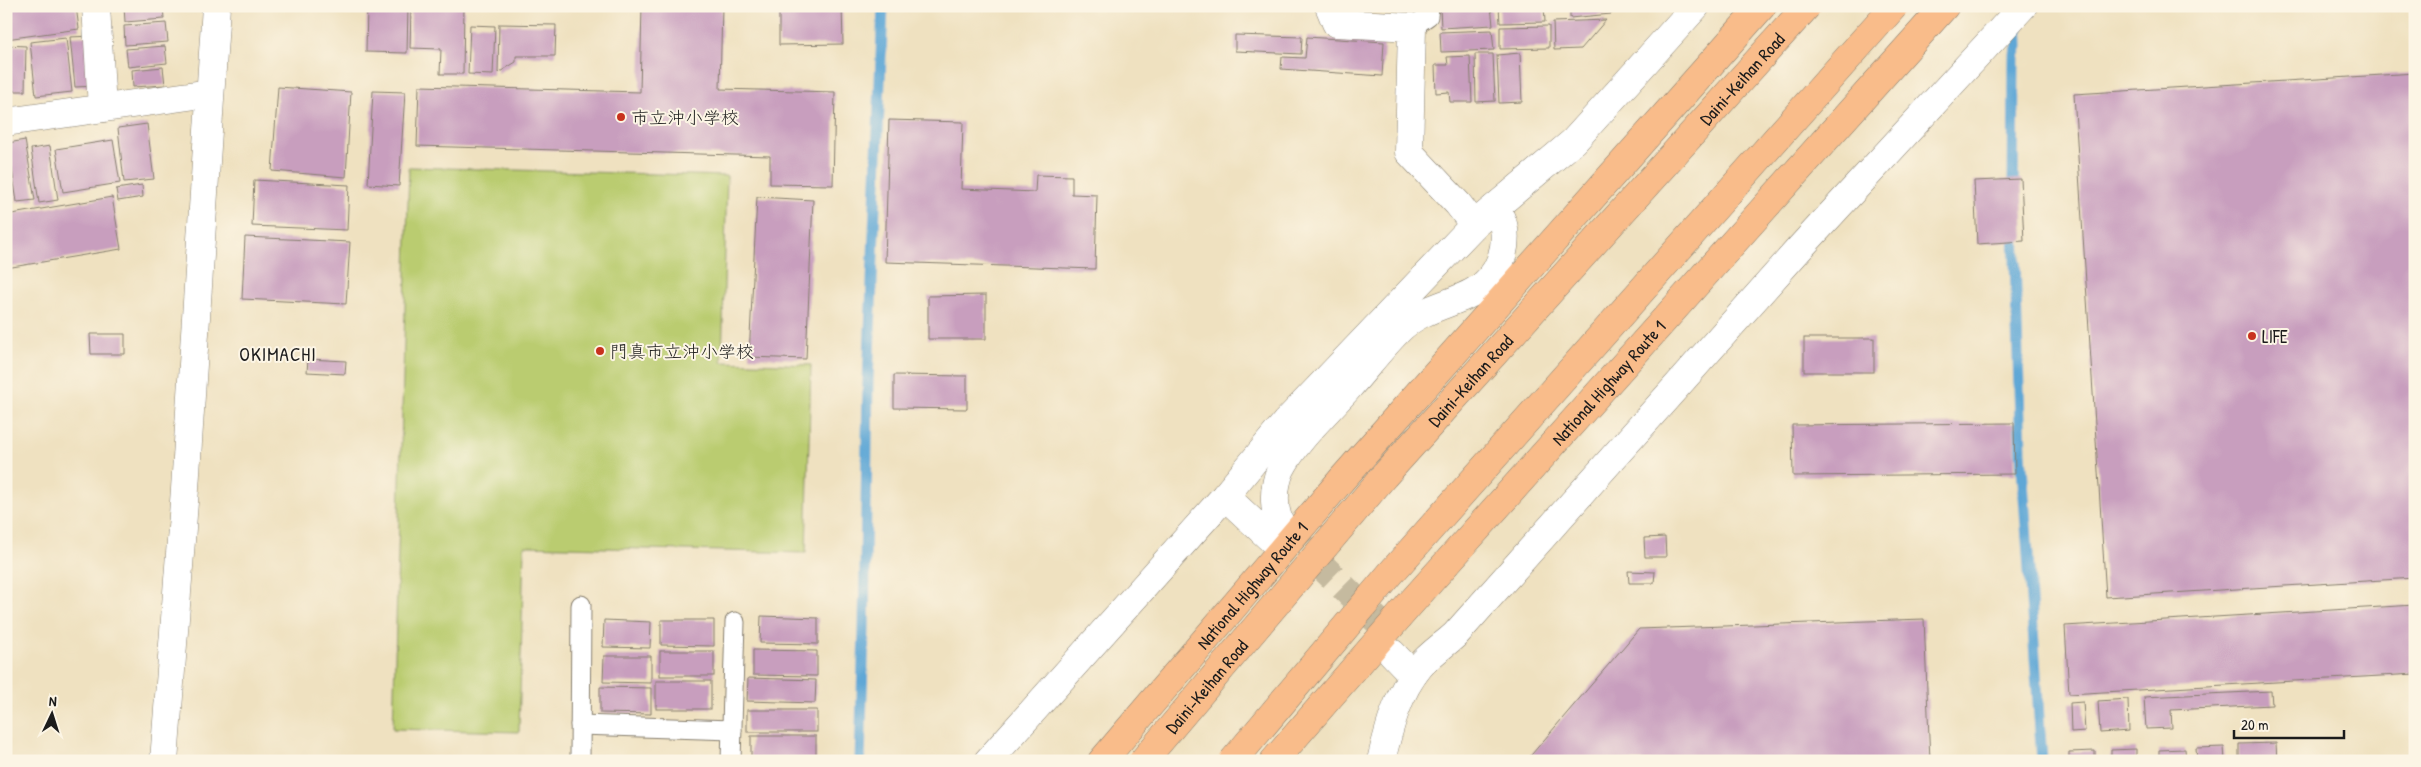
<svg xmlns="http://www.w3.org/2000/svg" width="2421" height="767" font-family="'Patrick Hand','Klee One',sans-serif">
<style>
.green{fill:#bacc6f;stroke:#6b7446}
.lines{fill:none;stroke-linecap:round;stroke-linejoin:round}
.stream{stroke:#5fa7d6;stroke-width:11}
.building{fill:#c89ebe}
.tertiary-tunnel{stroke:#c5ba9f;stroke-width:28;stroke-dasharray:28 14;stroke-linecap:butt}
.service-casing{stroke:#867e6e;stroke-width:21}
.minor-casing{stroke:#867e6e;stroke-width:29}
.tertiary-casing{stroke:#867e6e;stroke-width:29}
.trunk-casing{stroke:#867e6e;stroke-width:29}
.service{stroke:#fff;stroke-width:19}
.minor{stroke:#fff;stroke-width:28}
.tertiary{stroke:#fff;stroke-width:28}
.trunk{stroke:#f9bc8a;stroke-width:28}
.motorway-bridge-casing{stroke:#867e6e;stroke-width:29;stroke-linecap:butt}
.motorway-bridge{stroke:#f9bc8a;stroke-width:28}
.poi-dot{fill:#c8321e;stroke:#fcf5e5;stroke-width:2}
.labels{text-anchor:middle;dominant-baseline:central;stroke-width:4;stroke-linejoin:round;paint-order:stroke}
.street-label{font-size:18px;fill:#1c1c1c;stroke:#fcf5e5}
.poi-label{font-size:18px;fill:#1c1c1c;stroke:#fcf5e5;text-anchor:start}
.neighbourhood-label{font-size:19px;letter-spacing:1px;fill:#1c1c1c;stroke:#fcf5e5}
</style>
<rect width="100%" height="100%" fill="#fcf5e5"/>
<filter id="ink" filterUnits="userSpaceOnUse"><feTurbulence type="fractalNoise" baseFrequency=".02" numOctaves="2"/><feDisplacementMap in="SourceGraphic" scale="10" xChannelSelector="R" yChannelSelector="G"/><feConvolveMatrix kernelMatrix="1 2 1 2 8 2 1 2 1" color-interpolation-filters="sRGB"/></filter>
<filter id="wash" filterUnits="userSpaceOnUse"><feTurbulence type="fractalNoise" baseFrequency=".0096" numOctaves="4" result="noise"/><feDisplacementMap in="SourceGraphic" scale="20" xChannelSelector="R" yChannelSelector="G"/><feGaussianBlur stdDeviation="1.12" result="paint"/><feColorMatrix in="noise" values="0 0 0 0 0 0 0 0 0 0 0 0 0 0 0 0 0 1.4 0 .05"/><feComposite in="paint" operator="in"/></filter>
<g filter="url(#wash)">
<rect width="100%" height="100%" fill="#efe1c0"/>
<polygon class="green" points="409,167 727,176 722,362 811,365 806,553 524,546 519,732 393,729"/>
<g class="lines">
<g class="stream">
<polyline points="2013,194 2014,56 2018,46 2017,18"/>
<polyline points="2014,227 2021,452 2042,761"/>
<polyline points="860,761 864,629 868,382 883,6"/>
</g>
</g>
<g id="blocks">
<g class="building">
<polygon points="6,6 76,6 79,29 6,39"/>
<polygon points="124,6 163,6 164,19 125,22"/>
<polygon points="367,6 408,6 407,53 366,52"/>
<polygon points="411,6 464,6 463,74 440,74 441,49 410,48"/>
<polygon points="642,6 722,6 720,89 835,92 833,185 770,184 770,156 417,146 419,86 640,92"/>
<polygon points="779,6 842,6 843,44 779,45"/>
<polygon points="1491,6 1493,25 1441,28 1440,7"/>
<polygon points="1499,6 1544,6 1545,22 1500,23"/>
<polygon points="1570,6 1617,6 1611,14 1570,18"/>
<polygon points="1606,20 1581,49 1554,50 1553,22"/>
<polygon points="166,23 168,42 125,45 124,26"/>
<polygon points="499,24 556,25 555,56 516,56 516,62 498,73"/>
<polygon points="470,25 495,26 493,75 468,74"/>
<polygon points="1549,26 1549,48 1500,49 1500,27"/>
<polygon points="1492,30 1494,50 1441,52 1440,32"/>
<polygon points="1235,35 1302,37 1301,54 1235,51"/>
<polygon points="92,36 96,86 75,87 70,37"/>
<polygon points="1307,37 1384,42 1382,76 1281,69 1282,57 1305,58"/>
<polygon points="66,38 72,92 36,96 30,42"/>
<polygon points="6,45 26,46 25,91 6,91"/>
<polygon points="165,46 167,63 128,67 126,49"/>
<polygon points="1520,53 1522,102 1499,103 1497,55"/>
<polygon points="1475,54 1493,54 1495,101 1476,102"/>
<polygon points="1470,56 1472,102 1450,102 1449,92 1436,93 1435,65 1448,65 1447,57"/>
<polygon points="163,67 165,85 133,87 132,70"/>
<polygon points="2415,73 2415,578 2106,597 2074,94"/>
<polygon points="278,87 351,92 346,177 272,171"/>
<polygon points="373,91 405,92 399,186 368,184"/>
<polygon points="889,120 963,122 961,189 1035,192 1036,175 1072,176 1072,194 1097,195 1095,269 885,262"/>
<polygon points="147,124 154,179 124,182 118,128"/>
<polygon points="25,140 35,200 17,202 8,143"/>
<polygon points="113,140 120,183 63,192 56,149"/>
<polygon points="50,146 58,200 39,203 31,149"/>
<polygon points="6,174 12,205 6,206"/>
<polygon points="2021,179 2024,241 1977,244 1974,181"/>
<polygon points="254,180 349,185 347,230 252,226"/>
<polygon points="142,185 143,197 118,201 116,189"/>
<polygon points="112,197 121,249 6,268 6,215"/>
<polygon points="757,197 813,200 806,359 749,357"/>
<polygon points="245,237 350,242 346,304 242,299"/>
<polygon points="986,295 986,339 928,339 928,296"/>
<polygon points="90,334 125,334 125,354 91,354"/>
<rect x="1804" y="338" width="70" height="34"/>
<polygon points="308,359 346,361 345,374 307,372"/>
<polygon points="894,375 967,376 967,409 894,408"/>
<polygon points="2014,423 2015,474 1793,476 1792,425"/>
<polygon points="1665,537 1666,557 1645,557 1644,538"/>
<polygon points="1628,571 1655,572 1654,583 1629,583"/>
<polygon points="2415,605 2415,674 2069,694 2065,626"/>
<polygon points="761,616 818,618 818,644 760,643"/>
<polygon points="1924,619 1930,761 1526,761 1639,629"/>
<polygon points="604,620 651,622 650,648 603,647"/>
<polygon points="661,620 714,620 714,646 661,645"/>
<polygon points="753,650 817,651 817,676 753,675"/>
<rect x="660" y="651" width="54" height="25"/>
<polygon points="604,656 651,656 651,683 603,682"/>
<polygon points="748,678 816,680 815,703 747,701"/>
<rect x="656" y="681" width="55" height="28"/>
<polygon points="600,687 651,688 651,714 600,713"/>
<polygon points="2271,691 2272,705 2171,710 2172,728 2146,729 2144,697"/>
<polygon points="2128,699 2129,731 2100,733 2098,701"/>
<polygon points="2083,702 2085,731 2071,732 2070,703"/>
<rect x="747" y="710" width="70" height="22"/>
<polygon points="751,736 816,736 816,760 751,759"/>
<polygon points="2276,743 2277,761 2239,761 2239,744"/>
<polygon points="2224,747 2225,761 2197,761 2196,748"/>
<polygon points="2136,749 2136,761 2111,761 2111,750"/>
<polygon points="2185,749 2186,761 2159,761 2159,750"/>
<polygon points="2095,751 2095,761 2069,761 2069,752"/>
</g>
</g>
</g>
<g filter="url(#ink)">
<use href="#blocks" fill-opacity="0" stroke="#867e6e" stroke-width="1"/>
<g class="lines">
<polyline class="tertiary-tunnel" points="1283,528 1401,644"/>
<g class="service-casing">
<g id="service">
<polyline points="1412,27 1428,16 1429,6"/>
<polyline points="580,725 732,730"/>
<polyline points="580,761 581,605"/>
<polyline points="731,761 735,622"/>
</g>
</g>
<g class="minor-casing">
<g id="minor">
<polyline points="96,6 102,108"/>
<polyline points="1329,6 1336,23 1412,27 1409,152 1458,204 1474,225"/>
<polyline points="6,122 210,93"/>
</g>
</g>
<g class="tertiary-casing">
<g id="tertiary">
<polyline points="1225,496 1272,540"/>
<path d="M1283,528C1272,512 1273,487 1281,469C1295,441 1328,411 1349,387C1366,368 1383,345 1402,327C1438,295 1494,306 1504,247C1506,231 1504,221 1495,208"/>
<polyline points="1392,653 1413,675"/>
<polyline points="164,761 185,489 216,6"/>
<polyline points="988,761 1225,496 1286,422 1474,225 1574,141 1696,6"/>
<path d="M1381,761C1389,728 1398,692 1420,666C1430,654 1444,645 1455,635L1800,248L2023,6"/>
</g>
</g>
<g class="trunk-casing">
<g id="trunk">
<path id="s1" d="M1102,761L1343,478L1762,6"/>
<path id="s2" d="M1274,761L1410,604L1945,6"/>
</g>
</g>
<use href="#service" class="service"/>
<use href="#minor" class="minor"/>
<use href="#tertiary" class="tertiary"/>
<use href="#trunk" class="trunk"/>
<g class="motorway-bridge-casing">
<g id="motorway-bridge">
<path id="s3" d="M1143,761L1384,476L1807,6"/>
<polyline points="1233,761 1391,573 1894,6"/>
</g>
</g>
<use href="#motorway-bridge" class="motorway-bridge"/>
</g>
</g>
<g class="poi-dot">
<circle cx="621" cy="117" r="5"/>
<circle cx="2252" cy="336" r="5"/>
<circle cx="600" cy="351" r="5"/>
</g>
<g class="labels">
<g class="street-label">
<text stroke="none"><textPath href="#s3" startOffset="908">Daini-Keihan Road</textPath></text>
<text stroke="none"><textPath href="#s3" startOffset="502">Daini-Keihan Road</textPath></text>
<text stroke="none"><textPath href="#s2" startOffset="505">National Highway Route 1</textPath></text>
<text stroke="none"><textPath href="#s1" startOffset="231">National Highway Route 1</textPath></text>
<text stroke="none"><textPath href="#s3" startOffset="98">Daini-Keihan Road</textPath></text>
</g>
<g class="poi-label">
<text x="631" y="117">市立沖小学校</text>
<text x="2262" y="336">LIFE</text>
<text x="610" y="351">門真市立沖小学校</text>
</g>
<g class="neighbourhood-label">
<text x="278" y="354">OKIMACHI</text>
</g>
</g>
<rect width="2421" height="767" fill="none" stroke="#fcf5e5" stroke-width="25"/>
<g transform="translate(52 714) rotate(4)" stroke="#fcf5e5" stroke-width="4" paint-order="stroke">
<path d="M0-4L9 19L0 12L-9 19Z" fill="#1c1c1c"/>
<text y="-8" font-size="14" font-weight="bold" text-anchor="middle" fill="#1c1c1c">N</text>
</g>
<path d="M2234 730v8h110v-8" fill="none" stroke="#1c1c1c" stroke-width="2.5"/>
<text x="2241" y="730" font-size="15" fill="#1c1c1c" stroke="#fcf5e5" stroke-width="4" paint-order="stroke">20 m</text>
</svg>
